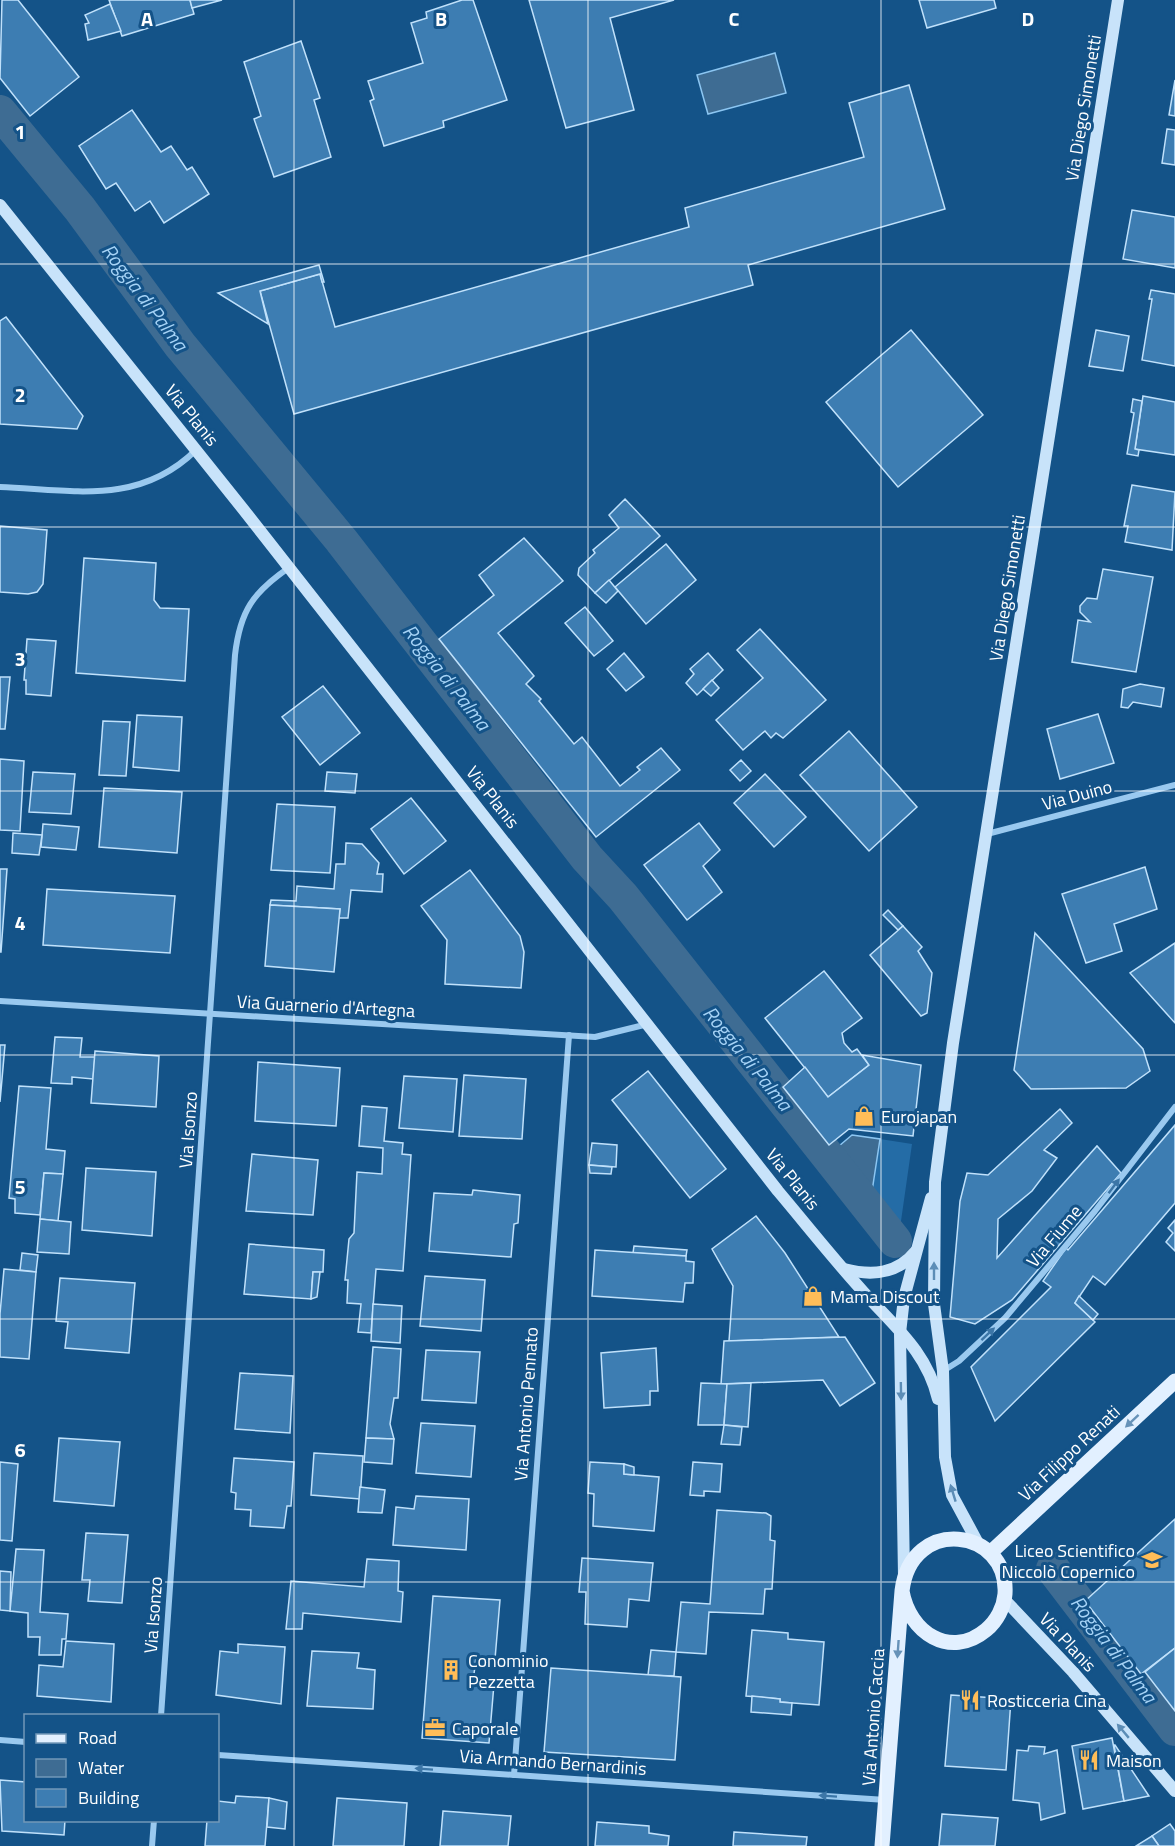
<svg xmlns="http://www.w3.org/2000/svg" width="1175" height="1846" font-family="'Titillium Web',sans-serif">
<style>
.green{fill:#246ca6}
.water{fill:#3e6c93;stroke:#8cc6f2;stroke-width:1.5}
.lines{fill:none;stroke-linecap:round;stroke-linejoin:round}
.canal{stroke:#3e6c93;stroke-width:34}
.building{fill:#3d7db2;stroke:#c0e1fb;stroke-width:1.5}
.street{stroke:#9ac9ef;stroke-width:6}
.secondary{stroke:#c8e3fa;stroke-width:12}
.primary{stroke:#e2f0ff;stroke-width:15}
.oneway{fill:#3c76a7}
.oneway2{fill:#5c8db6}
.oneway3{fill:#6692b8}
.grid{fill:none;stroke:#fff;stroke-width:1.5;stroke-opacity:0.55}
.labels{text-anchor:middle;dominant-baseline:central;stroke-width:6;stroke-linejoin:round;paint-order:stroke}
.street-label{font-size:18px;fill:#fff;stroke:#145388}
.poi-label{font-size:18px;fill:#fff;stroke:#145388;text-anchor:start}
.water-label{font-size:20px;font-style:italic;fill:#a6d3f6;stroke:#145388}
.grid-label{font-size:20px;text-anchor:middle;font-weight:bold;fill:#fff;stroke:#145388;stroke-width:6;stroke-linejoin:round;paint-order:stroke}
</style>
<rect width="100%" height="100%" fill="#145388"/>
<polygon class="green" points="880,1139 912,1144 900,1228 871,1196"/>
<g class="water">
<polygon points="775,53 786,93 708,114 697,75"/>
<polygon points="852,1135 880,1139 869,1211 826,1157"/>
</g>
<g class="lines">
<g class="canal">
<polyline points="0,112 80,209 180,345 341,540 587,858 623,897 895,1241"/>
<polyline points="1053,1569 1175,1729"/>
</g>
</g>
<g class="building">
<polygon points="2,0 18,0 79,77 30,116 0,78"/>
<polygon points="109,0 190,0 194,14 122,36"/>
<polygon points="190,0 222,0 192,8"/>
<polygon points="462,0 473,0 507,100 443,121 444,127 384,146 370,101 374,99 368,81 423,63 411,23 427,18 426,12"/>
<polygon points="529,0 674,0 610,18 634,110 566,128"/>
<polygon points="919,0 994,0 996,8 927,28"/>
<polygon points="110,4 121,31 88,40 85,24 89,23 85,15"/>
<polygon points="301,41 320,98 314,100 331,157 274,177 254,119 261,116 244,62"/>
<polygon points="1175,80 1175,116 1169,115"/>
<polygon points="909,85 945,209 748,265 753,285 294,414 260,291 320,274 335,327 689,227 685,208 864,157 849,103"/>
<polygon points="132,110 161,152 171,146 187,170 192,167 209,194 164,223 150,201 135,211 116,183 106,189 79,146"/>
<polygon points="1167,129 1175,130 1175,165 1162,163"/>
<polygon points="1132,210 1175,217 1175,268 1123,259"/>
<polygon points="319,265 324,282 322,282 320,274 260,291 268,324 218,293"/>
<polygon points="1151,290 1175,294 1175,366 1142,360 1152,299 1149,299"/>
<polygon points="6,317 83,416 77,429 0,424 0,321"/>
<polygon points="911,330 983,415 898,487 826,402"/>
<polygon points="1096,330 1129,336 1123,371 1089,366"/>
<polygon points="1143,396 1175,402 1175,455 1135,449"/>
<polygon points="1133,399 1142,401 1135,449 1139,450 1138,456 1127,454 1134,413 1131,412"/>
<polygon points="1132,485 1175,492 1172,550 1125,542 1128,526 1124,526"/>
<polygon points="625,499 660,536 595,593 578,575 579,568 595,553 593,550 619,528 609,515"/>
<polygon points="0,526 47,530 43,584 37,592 28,594 0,592"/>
<polygon points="524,538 563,581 498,633 534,676 526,684 541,699 539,701 574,744 582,737 620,786 640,770 637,767 661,748 680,770 596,837 439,639 494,595 479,575"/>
<polygon points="666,544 696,580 646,624 615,587"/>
<polygon points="84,558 156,563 154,600 160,608 189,609 185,681 76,673"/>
<polygon points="1103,569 1153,577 1136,672 1072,662 1078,620 1090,622 1080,612 1080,606 1087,598 1097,599"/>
<polygon points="609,580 618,591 606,603 595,593"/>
<polygon points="585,607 613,641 594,656 565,623"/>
<polygon points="760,629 826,700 783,738 776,733 771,738 765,731 743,750 716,720 763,678 737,650"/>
<polygon points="27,639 56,641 51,696 26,694 26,680 24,680"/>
<polygon points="624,653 644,677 626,691 607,669"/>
<polygon points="708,653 723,670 697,695 686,683 694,674 690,669"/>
<polygon points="0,677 10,677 5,729 0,729"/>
<polygon points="712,680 719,688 711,696 703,689"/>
<polygon points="1140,684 1164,688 1161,707 1133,702 1128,708 1121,707 1123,689"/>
<polygon points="323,686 360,733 320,765 282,717"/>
<polygon points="1098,714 1114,763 1060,779 1047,729"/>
<polygon points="137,715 182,717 179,771 133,767"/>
<polygon points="103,721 130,722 126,776 99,775"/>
<polygon points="849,731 917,807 869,851 800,775"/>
<polygon points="0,759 24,761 20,831 0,830"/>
<polygon points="741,760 751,771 740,781 730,770"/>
<polygon points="33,772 75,774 71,814 29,812"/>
<polygon points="327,772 357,774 355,793 325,791"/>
<polygon points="765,774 806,817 774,847 734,803"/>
<polygon points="104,788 182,792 177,853 99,847"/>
<polygon points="411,798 446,841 404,874 371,829"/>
<polygon points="277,804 335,807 330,873 271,870"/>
<polygon points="699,823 720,850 703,866 722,892 687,920 644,865"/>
<polygon points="43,824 79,827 76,850 41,847"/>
<polygon points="13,833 42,835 39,855 12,853"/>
<polygon points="346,843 362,844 379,863 377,874 383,874 382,892 351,890 348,918 339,918 340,909 270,905 271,900 296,901 297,886 334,889 336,864 345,864"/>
<polygon points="1145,867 1157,909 1114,924 1122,951 1086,963 1062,894"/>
<polygon points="0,869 7,869 1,952 0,952"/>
<polygon points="470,870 520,936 524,952 521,988 445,984 447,940 421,906"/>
<polygon points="47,889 175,896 170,953 43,945"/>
<polygon points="270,905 340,909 334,972 265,966"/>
<polygon points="888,910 903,926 898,930 883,915"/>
<polygon points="903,926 922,947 918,951 932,973 927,1013 921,1016 870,955"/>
<polygon points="1035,933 1143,1049 1150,1071 1126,1088 1031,1089 1014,1070"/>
<polygon points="1175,943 1175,1023 1130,973"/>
<polygon points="824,971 862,1018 842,1033 844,1043 852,1052 857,1049 869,1065 828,1097 765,1018"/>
<polygon points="55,1037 82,1038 80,1057 95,1057 93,1079 72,1077 72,1084 51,1083"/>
<polygon points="0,1045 5,1045 0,1102"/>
<polygon points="95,1051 159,1056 156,1107 91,1103"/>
<polygon points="862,1055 921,1065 913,1136 849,1129 829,1145 783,1087 805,1067 828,1097 869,1065"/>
<polygon points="258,1062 340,1068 336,1126 255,1121"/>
<polygon points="648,1071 726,1169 690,1198 612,1100"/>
<polygon points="464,1075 526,1079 522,1139 459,1136"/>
<polygon points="404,1076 457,1079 453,1132 399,1128"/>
<polygon points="19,1086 51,1088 46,1149 65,1151 63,1174 44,1173 40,1215 15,1213 15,1199 9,1198"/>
<polygon points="362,1106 387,1108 384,1141 403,1143 402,1154 411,1155 403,1271 376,1269 371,1333 358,1332 361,1304 347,1303 348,1280 345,1280 349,1239 354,1233 357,1172 382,1174 383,1148 359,1146"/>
<polygon points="1060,1109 1072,1123 1044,1150 1057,1158 1032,1191 998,1219 997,1258 1097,1146 1121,1173 1012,1300 975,1324 950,1317 960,1201 967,1173 988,1175"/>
<polygon points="1175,1125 1175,1203 1105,1285 1093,1276 1075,1303 1095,1322 995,1421 971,1367 1051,1287 1043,1281 1066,1248 1068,1250"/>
<polygon points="592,1143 617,1145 616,1167 589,1165"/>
<polygon points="252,1154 318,1160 313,1215 246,1211"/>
<polygon points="589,1165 612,1167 611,1174 590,1173"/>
<polygon points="86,1168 156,1172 152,1236 82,1230"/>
<polygon points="44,1173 63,1174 58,1221 40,1219"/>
<polygon points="473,1190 520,1195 518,1223 514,1224 511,1257 429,1251 434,1193 472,1195"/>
<polygon points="756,1216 785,1253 839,1337 729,1341 733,1286 712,1249"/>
<polygon points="40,1219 71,1222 69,1254 37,1252"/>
<polygon points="1175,1220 1175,1251 1166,1242 1173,1233 1168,1228"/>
<polygon points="249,1244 324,1250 323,1272 313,1272 311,1299 244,1294"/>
<polygon points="634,1246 687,1250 686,1256 633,1253"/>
<polygon points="595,1250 686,1256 686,1261 694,1262 693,1283 685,1283 683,1302 592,1296"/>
<polygon points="22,1253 38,1255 36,1272 20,1270"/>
<polygon points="4,1269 36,1272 29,1359 0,1357 0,1314"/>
<polygon points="313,1272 320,1272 317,1297 311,1299"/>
<polygon points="425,1276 485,1280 481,1331 420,1326"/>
<polygon points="60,1278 135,1283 129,1353 65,1348 68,1322 56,1321"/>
<polygon points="1079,1296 1098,1314 1093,1320 1075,1303"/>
<polygon points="373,1304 402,1306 400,1343 371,1341"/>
<polygon points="845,1337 875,1383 840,1406 823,1380 721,1384 724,1341"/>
<polygon points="373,1347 401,1349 398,1398 394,1398 390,1424 394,1439 366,1438"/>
<polygon points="656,1348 658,1391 650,1391 650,1405 604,1408 601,1353"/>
<polygon points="426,1350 480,1352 476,1403 422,1400"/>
<polygon points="240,1373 293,1376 290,1433 235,1429"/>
<polygon points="701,1383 727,1384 724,1425 698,1425"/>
<polygon points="751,1383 748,1427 724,1425 727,1384"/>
<polygon points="421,1423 475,1426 471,1477 416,1473"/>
<polygon points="724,1425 742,1427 740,1445 721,1444"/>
<polygon points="59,1438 120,1442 114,1506 54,1501"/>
<polygon points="366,1438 394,1439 392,1464 364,1462"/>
<polygon points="314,1453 363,1456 360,1499 311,1495"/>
<polygon points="234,1458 294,1462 291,1506 287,1506 284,1528 250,1526 251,1510 235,1509 236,1493 231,1492"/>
<polygon points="0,1462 18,1464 12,1541 0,1540"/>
<polygon points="590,1462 624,1464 624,1474 659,1477 654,1531 593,1526 594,1494 588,1493"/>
<polygon points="693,1462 722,1464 720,1492 704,1491 704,1496 690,1495"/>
<polygon points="624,1464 634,1467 634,1475 624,1474"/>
<polygon points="360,1487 385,1490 382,1513 358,1512"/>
<polygon points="416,1496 469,1499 466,1550 393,1545 396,1507 414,1509"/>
<polygon points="717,1510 766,1513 771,1516 770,1540 775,1541 772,1589 765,1589 763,1614 709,1612 706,1654 676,1652 681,1602 710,1604"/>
<polygon points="1175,1519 1175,1648 1141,1674 1085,1601"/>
<polygon points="86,1533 128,1535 122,1603 88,1601 90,1580 82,1580"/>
<polygon points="16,1549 44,1550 40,1612 68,1614 66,1639 62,1639 61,1655 39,1655 40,1637 28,1637 28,1613 10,1611"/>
<polygon points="582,1558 653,1563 649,1601 629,1599 627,1627 585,1624 586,1592 579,1592"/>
<polygon points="367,1559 399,1561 398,1591 403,1592 401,1622 303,1613 302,1629 286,1629 291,1581 364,1587"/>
<polygon points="0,1571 11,1572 10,1611 0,1610"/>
<polygon points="433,1596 500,1600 495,1659 476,1658 473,1682 494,1684 489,1743 422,1738"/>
<polygon points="752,1630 788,1633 788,1639 824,1642 819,1705 780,1702 780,1699 746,1696"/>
<polygon points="66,1641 114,1644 111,1702 37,1696 39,1665 63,1667"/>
<polygon points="238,1644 285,1647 281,1704 216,1695 220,1651 238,1653"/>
<polygon points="1175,1648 1175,1711 1145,1672"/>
<polygon points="651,1650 676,1652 674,1676 648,1675"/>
<polygon points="312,1651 359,1653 357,1668 375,1670 373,1709 307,1706"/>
<polygon points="551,1668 681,1677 675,1760 544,1752"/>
<polygon points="951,1695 1011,1699 1006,1770 945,1766"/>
<polygon points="752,1696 780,1699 780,1702 792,1703 791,1715 751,1712"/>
<polygon points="1112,1738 1124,1801 1083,1809 1072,1746"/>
<polygon points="1114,1745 1115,1745 1149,1796 1124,1801"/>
<polygon points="1029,1746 1045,1747 1044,1754 1057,1750 1065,1813 1041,1820 1039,1803 1013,1800 1017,1750 1028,1751"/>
<polygon points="0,1780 26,1782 26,1820 65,1820 64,1835 2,1831"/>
<polygon points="236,1796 269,1798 265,1846 205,1846 207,1820 218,1820 218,1801 235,1803"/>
<polygon points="269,1798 287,1802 285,1829 267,1827"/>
<polygon points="337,1798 407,1803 404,1846 333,1846"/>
<polygon points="443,1811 511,1816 508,1846 440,1846"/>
<polygon points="942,1814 998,1818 995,1846 939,1846"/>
<polygon points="597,1822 649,1826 649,1833 669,1836 668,1846 595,1846"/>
<polygon points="1170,1824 1175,1831 1175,1846 1159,1846 1152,1836"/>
<polygon points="734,1832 807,1837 806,1846 733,1846"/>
<polygon points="1152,1836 1159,1846 1136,1846"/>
</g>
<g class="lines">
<g class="street">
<path d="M0,487C73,490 139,506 196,450"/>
<polyline points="987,834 1175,785"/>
<polyline points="0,1001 595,1037 648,1024"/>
<polyline points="943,1371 959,1361 1005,1318 1095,1211 1175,1107"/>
<path d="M161,1716L235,655C240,611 253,592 290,567"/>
<polyline points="0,1740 26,1742"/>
<polyline points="218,1755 886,1800"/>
<polyline points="514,1775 569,1035"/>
<polyline points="152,1846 154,1820"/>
</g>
<g class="secondary">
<path d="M0,205L243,509L778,1191C805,1223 831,1256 859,1287C891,1324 926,1349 938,1399"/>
<path d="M844,1269C871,1276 897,1275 916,1251"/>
<polyline points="979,1545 952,1495 945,1457 943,1371 934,1304 935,1182 953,1043 1118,0"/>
<polyline points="904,1576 900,1333 904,1298 931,1198"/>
<polyline points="1004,1599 1073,1672 1175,1791"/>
</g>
<g class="primary">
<polyline points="990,1553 1175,1381"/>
<path d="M882,1846L902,1591C911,1515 1009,1528 1005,1594C1004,1607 997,1621 986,1630C950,1660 909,1632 902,1591"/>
</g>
</g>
<defs><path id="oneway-solid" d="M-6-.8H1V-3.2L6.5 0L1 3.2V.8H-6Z" transform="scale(1.5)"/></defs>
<g class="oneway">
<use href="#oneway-solid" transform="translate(1114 1186) rotate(-53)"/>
<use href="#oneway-solid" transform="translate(988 1334) rotate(-43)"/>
<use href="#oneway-solid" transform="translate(424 1769) rotate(-176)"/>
<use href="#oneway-solid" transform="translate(828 1796) rotate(-176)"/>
</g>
<g class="oneway2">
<use href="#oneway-solid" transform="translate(934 1271) rotate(-90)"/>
<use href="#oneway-solid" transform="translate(901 1391) rotate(89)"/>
<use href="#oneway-solid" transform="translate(953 1493) rotate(-107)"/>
<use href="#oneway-solid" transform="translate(1123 1731) rotate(-130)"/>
</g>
<g class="oneway3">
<use href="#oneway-solid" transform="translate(1132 1421) rotate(137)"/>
<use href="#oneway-solid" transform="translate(898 1649) rotate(94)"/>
</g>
<path class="grid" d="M294,0V1846M588,0V1846M881,0V1846M0,264H1175M0,527H1175M0,791H1175M0,1055H1175M0,1319H1175M0,1582H1175"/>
<defs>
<g id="shop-bare" transform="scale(1.62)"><path d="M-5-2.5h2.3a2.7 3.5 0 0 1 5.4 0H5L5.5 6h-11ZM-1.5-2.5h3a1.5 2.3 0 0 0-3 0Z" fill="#ffbd58" stroke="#145388" stroke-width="2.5" paint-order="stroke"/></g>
<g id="school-bare" transform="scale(1.62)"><path d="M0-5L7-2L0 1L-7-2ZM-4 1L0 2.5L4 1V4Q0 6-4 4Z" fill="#ffbd58" stroke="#145388" stroke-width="2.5" paint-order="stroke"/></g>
<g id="building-bare" transform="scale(1.62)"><path d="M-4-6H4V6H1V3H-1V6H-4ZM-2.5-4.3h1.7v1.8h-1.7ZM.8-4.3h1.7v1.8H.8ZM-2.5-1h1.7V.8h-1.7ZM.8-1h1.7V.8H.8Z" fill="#ffbd58" stroke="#145388" stroke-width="2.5" paint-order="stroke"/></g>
<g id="restaurant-bare" transform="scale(1.62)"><path d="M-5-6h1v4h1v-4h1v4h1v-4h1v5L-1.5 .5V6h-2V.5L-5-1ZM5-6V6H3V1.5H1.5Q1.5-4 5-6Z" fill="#ffbd58" stroke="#145388" stroke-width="2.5" paint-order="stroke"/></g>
<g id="office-bare" transform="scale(1.62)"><path d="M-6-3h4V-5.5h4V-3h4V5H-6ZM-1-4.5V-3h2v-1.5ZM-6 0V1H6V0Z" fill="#ffbd58" stroke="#145388" stroke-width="2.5" paint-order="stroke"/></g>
</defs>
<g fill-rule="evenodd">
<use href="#shop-bare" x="864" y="1116"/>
<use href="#shop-bare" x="813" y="1296"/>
<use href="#school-bare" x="1152" y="1560"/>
<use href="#building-bare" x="451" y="1670"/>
<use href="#restaurant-bare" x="970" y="1700"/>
<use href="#office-bare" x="435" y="1728"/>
<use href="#restaurant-bare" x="1089" y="1760"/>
</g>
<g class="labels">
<g class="street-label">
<text transform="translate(1083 108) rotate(-81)">Via Diego Simonetti</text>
<text transform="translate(192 415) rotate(51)">Via Planis</text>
<text transform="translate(1007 588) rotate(-81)">Via Diego Simonetti</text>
<text transform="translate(1077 795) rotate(-15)">Via Duino</text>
<text transform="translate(493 797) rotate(52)">Via Planis</text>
<text transform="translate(326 1006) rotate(3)">Via Guarnerio d'Artegna</text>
<text transform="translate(188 1130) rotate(-86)">Via Isonzo</text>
<text transform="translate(793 1179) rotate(51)">Via Planis</text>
<text transform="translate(1054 1236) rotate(-50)">Via Fiume</text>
<text transform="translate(526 1404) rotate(-86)">Via Antonio Pennato</text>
<text transform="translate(1069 1453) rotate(-43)">Via Filippo Renati</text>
<text transform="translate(153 1615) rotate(-86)">Via Isonzo</text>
<text transform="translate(1068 1642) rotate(47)">Via Planis</text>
<text transform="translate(873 1717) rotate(-86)">Via Antonio Caccia</text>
<text transform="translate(553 1762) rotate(4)">Via Armando Bernardinis</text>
</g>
<g class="poi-label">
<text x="881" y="1116">Eurojapan</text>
<text x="830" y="1296">Mama Discout</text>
<text x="1135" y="1550" text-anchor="end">Liceo Scientifico<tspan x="1135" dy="21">Niccolò Copernico</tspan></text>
<text x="468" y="1660">Conominio<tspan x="468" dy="21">Pezzetta</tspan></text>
<text x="987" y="1700">Rosticceria Cina</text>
<text x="452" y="1728">Caporale</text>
<text x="1106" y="1760">Maison</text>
</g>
<g class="water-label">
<text transform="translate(145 297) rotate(53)">Roggia di Palma</text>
<text transform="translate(447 677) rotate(52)">Roggia di Palma</text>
<text transform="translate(748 1058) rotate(51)">Roggia di Palma</text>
<text transform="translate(1114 1649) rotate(53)">Roggia di Palma</text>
</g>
</g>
<g class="grid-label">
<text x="147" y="26">A</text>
<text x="441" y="26">B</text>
<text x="734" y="26">C</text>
<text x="1028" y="26">D</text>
<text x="20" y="139">1</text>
<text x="20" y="402">2</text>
<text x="20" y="666">3</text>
<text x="20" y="930">4</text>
<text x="20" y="1194">5</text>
<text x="20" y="1457">6</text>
</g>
<rect x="24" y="1714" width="195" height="108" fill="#145388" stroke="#7298b8" stroke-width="1.5"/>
<rect x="36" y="1734" width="30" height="9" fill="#e2f0ff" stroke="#7298b8" stroke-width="1.5"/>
<text x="78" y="1744" font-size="18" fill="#ffffff">Road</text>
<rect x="36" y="1759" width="30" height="18" fill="#3e6c93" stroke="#7298b8" stroke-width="1.5"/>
<text x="78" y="1774" font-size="18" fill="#ffffff">Water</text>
<rect x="36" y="1789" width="30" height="18" fill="#3d7db2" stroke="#7298b8" stroke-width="1.5"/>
<text x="78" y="1804" font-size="18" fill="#ffffff">Building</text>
</svg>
